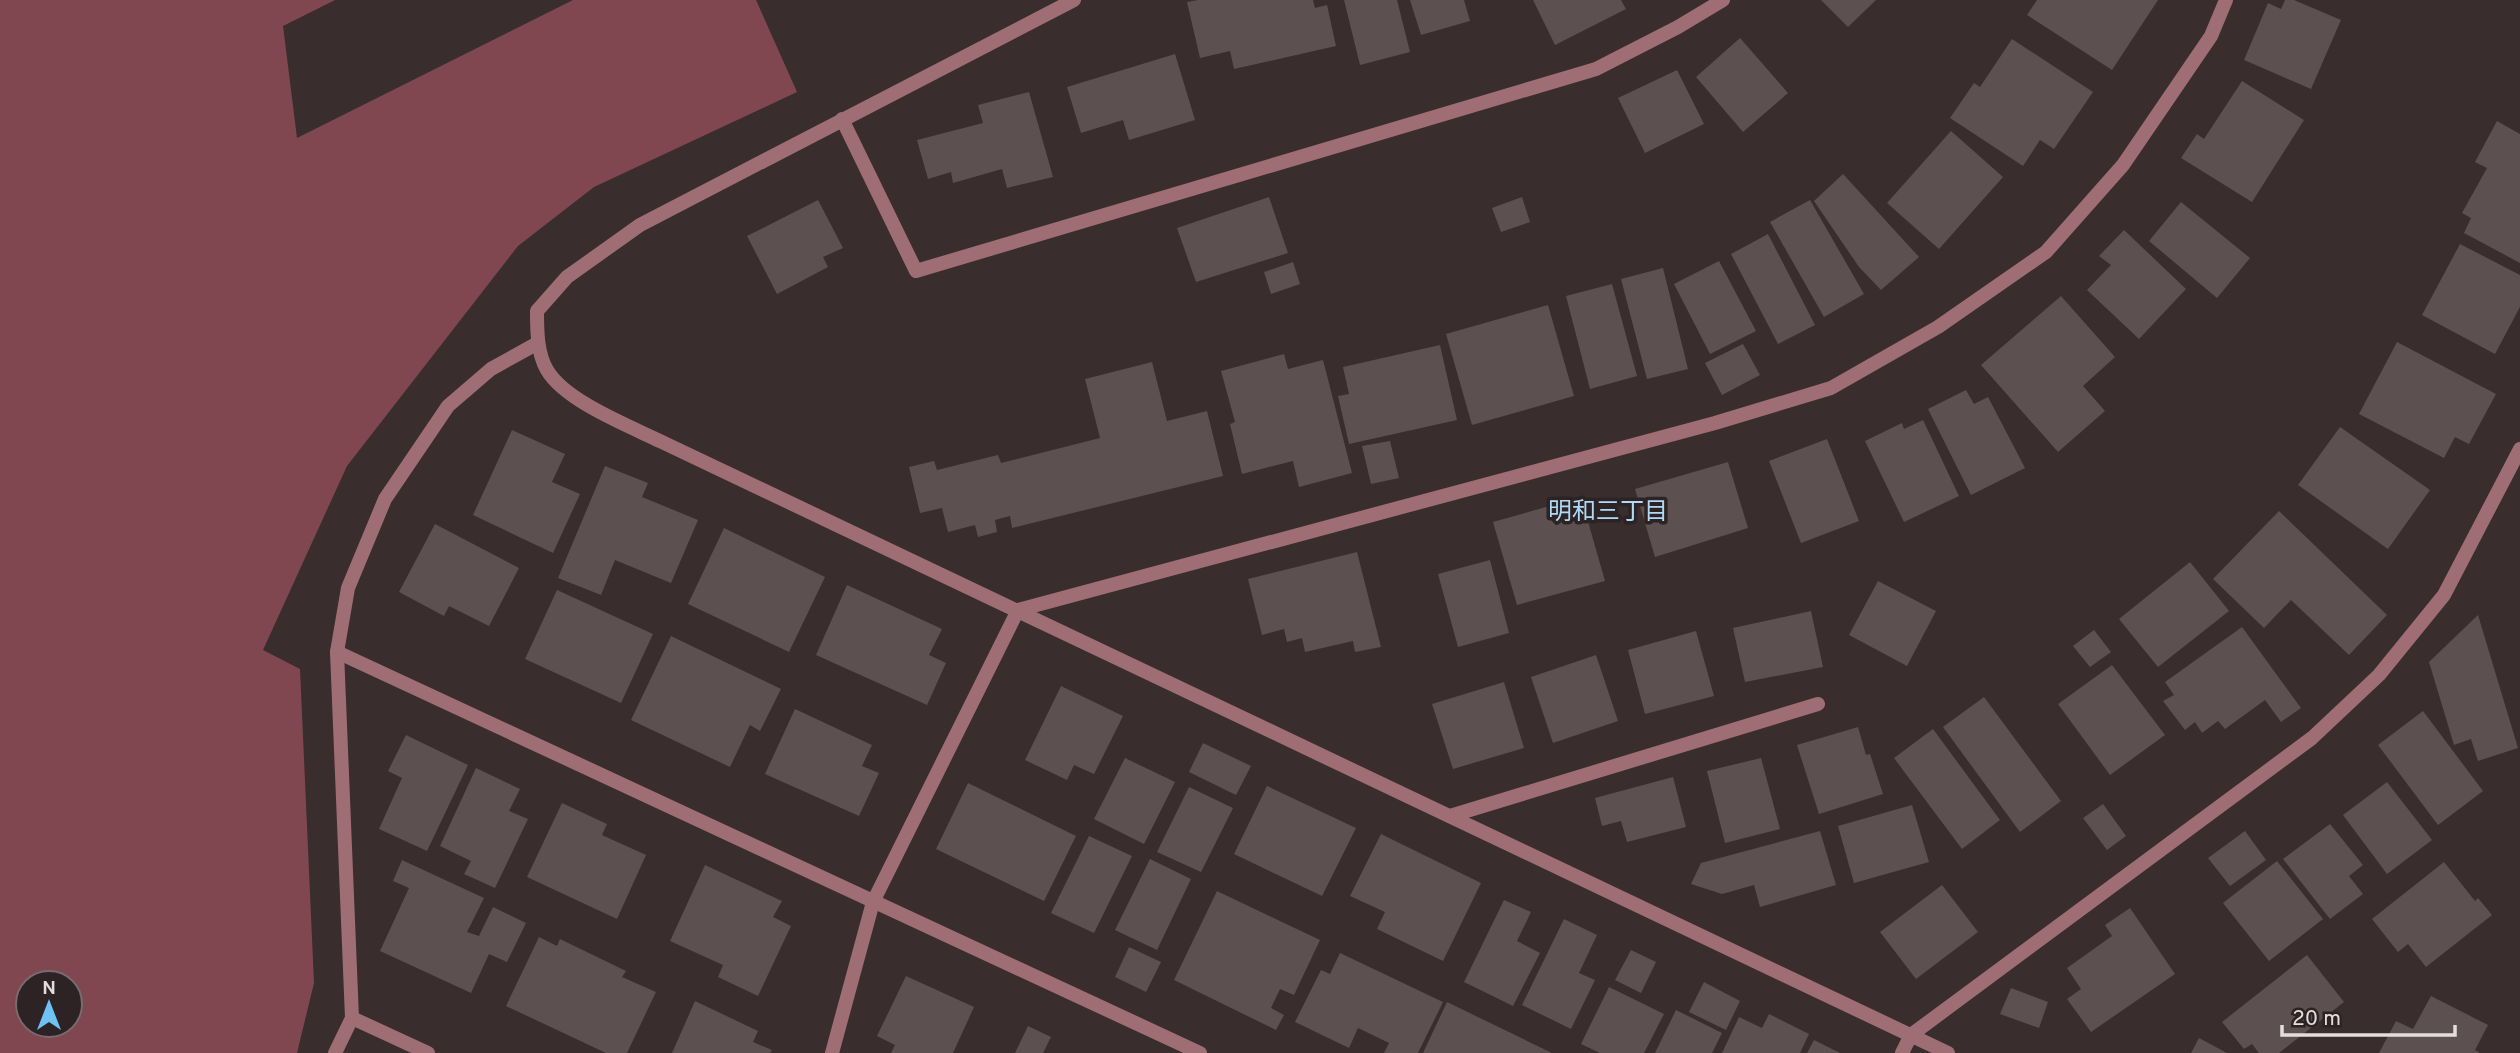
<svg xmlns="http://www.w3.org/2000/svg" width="2520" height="1053" font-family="Overpass,'Noto Sans JP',sans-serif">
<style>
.forest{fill:#814751;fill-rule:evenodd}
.building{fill:#5d5051}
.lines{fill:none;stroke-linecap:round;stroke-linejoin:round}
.minor{stroke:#9f6e75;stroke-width:14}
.tertiary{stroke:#9f6e75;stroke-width:14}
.labels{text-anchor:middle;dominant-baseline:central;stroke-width:7;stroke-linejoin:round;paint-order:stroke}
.neighbourhood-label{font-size:24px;fill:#afdaf7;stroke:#2e2324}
</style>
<rect width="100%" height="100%" fill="#392d2e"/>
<path class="forest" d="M0,0H335L283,26L297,138L573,0H756L797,92L594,187L518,246L347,466L263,650L300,669L314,983L297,1053H0ZM28,983H70V1025H28Z"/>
<g class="building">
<polygon points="1198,0 1313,0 1315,8 1327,5 1336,46 1234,69 1230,51 1200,58 1187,2"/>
<polygon points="1344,0 1397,0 1410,52 1360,65"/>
<polygon points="1410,0 1464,0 1470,21 1421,35"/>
<polygon points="1533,0 1621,0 1626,9 1555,45"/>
<polygon points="1821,0 1876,0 1848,27"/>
<polygon points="2037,0 2158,0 2112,70 2027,15"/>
<polygon points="2285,0 2294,0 2341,20 2311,89 2244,60 2268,3 2281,9"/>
<polygon points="1740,38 1788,93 1743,132 1696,77"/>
<polygon points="2012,39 2093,92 2054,149 2040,140 2023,166 1950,118 1974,83 1980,87"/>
<polygon points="1175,54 1195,120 1129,140 1123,120 1081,133 1067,87"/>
<polygon points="1677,70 1704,124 1645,153 1618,98"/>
<polygon points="2242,81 2304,120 2252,202 2181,158 2197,134 2204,139"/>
<polygon points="1029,92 1053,177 1007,188 1002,169 953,183 951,172 928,179 917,140 983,123 978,105"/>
<polygon points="2497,121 2520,134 2520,263 2464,233 2471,218 2462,213 2487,168 2475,162"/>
<polygon points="1951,131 2003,177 1939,249 1887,203"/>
<polygon points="1843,174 1919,257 1881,290 1859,267 1814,201"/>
<polygon points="1269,197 1288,253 1196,282 1177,228"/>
<polygon points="1522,197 1530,222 1501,232 1492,208"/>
<polygon points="818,200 843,248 823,257 828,267 777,294 747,236"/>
<polygon points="1810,200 1864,294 1824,317 1770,222"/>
<polygon points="2181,202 2250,258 2217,298 2149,241"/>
<polygon points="2124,230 2186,289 2139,339 2087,290 2111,265 2099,256"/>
<polygon points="1768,234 1815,325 1778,344 1731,254"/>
<polygon points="2460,244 2520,275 2520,307 2495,354 2422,315"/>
<polygon points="1719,261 1756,331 1710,354 1674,284"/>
<polygon points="1293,262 1300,284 1271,294 1264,272"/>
<polygon points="1663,268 1688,369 1647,379 1621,279"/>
<polygon points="1612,284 1637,376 1590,389 1566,296"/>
<polygon points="2061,296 2115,357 2083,386 2105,411 2058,452 1981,365"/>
<polygon points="1548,305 1574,396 1472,425 1446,334"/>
<polygon points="2397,342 2496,394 2469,444 2455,437 2444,458 2359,414"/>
<polygon points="1743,344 1760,375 1722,395 1705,363"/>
<polygon points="1440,345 1457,420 1349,444 1338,396 1349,394 1343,367"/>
<polygon points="1284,354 1288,369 1323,360 1352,473 1299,487 1293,461 1242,474 1230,424 1235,422 1221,371"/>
<polygon points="1152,362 1167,421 1207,411 1223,476 1012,528 1010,516 995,520 997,532 978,537 975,525 948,532 942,508 920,513 909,467 934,461 937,470 998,455 1001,463 1100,438 1085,379"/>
<polygon points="1966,390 1974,404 1988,397 2025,468 1971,495 1928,409"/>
<polygon points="1923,420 1959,496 1904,522 1865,441 1902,423 1904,429"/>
<polygon points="2340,427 2430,490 2388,549 2298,485"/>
<polygon points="512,430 565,454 552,482 580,494 553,553 473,515"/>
<polygon points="1827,439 1859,521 1801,543 1769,461"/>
<polygon points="1390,441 1399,478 1371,484 1362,446"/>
<polygon points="1728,462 1748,528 1655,557 1635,489"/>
<polygon points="605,466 648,483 642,497 698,520 671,583 615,560 601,595 558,578"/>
<polygon points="1581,497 1605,581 1517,605 1493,522"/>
<polygon points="2279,511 2387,615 2349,655 2291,600 2264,628 2213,579"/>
<polygon points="435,524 519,568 489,626 449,606 444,616 399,592"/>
<polygon points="724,528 825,577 789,652 688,604"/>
<polygon points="1357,552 1381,647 1355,652 1353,641 1305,652 1302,638 1287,642 1284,629 1262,635 1248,579"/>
<polygon points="1490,560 1509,633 1458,647 1438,574"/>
<polygon points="2190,562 2229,611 2158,667 2119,619"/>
<polygon points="1878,581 1936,611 1907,666 1849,635"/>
<polygon points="847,585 942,629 929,655 946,663 927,705 816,655"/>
<polygon points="557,590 653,634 621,703 525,659"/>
<polygon points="1811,611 1823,667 1745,682 1733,628"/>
<polygon points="2478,615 2518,748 2478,761 2471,739 2454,745 2429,662"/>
<polygon points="2242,627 2301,708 2281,722 2265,700 2225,729 2218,721 2202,733 2195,722 2185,730 2163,701 2174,695 2165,682"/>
<polygon points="2094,630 2111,652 2090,667 2073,646"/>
<polygon points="1696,631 1714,696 1645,714 1628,650"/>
<polygon points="671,636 781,689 760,731 750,725 730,767 631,720"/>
<polygon points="1596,655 1618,721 1553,743 1531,677"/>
<polygon points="2112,665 2165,735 2110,775 2058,704"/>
<polygon points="1504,682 1524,748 1453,769 1432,704"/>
<polygon points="1061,686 1123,716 1094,774 1074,765 1067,780 1025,760"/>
<polygon points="1984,697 2061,801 2020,832 1943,727"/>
<polygon points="795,709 872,745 862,766 879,773 859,816 765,774"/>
<polygon points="2423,711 2483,791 2438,825 2378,745"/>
<polygon points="1858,727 1866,755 1870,754 1883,794 1819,814 1797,745"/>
<polygon points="1933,729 2000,820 1962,849 1894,758"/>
<polygon points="406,735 468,765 427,851 379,829 402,778 388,771"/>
<polygon points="1203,743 1251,766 1236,795 1189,772"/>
<polygon points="1125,758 1175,782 1144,844 1094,819"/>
<polygon points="1761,758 1780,829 1725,843 1707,771"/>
<polygon points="476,768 520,789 509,811 528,819 495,888 464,874 471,861 440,846"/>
<polygon points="1673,777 1686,827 1627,842 1621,821 1602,826 1595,798"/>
<polygon points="2387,782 2432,840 2387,874 2343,815"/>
<polygon points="968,783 1076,836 1044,901 936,849"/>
<polygon points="1267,786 1356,828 1322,896 1234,854"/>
<polygon points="1189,787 1233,808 1201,872 1157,852"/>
<polygon points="562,803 607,824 602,835 646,855 617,919 527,877"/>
<polygon points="2103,804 2126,836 2107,850 2083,818"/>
<polygon points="1912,805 1929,862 1854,883 1838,826"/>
<polygon points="2330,824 2363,865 2349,876 2363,894 2330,919 2283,859"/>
<polygon points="1820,831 1836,885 1760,907 1754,885 1722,894 1691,884 1701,863"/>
<polygon points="2245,831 2266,860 2230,886 2208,858"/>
<polygon points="1381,834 1481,883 1443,961 1377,929 1385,912 1350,896"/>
<polygon points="1089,836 1132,856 1094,933 1051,913"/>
<polygon points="1150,859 1191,879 1157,950 1115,930"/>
<polygon points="402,860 484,898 467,932 479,936 493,907 526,923 507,962 489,954 471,993 380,951 409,888 393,881"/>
<polygon points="2277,861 2323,919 2269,961 2223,903"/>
<polygon points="2444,862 2475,901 2478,898 2492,915 2426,967 2408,944 2398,952 2372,919"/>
<polygon points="705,865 782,901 773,917 791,926 758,996 718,977 723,965 670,941"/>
<polygon points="1942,885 1978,932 1916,979 1880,932"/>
<polygon points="1217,891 1320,940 1294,995 1280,989 1271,1008 1284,1015 1276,1030 1174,980"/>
<polygon points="1504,900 1531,912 1517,941 1540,953 1513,1006 1464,982"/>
<polygon points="2130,908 2175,974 2091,1032 2067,999 2081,989 2067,968 2112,936 2105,925"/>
<polygon points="1564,919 1597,935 1579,973 1595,980 1571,1029 1522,1005"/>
<polygon points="539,937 557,946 560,939 626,971 622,977 656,992 627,1053 606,1053 506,1006"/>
<polygon points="1129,947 1161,962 1146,992 1115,977"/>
<polygon points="1631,950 1656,962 1641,993 1615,980"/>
<polygon points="1340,953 1443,1002 1418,1053 1384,1053 1389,1043 1358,1028 1349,1048 1295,1022 1321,970 1330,974"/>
<polygon points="2307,955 2344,1002 2279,1053 2259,1053 2252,1044 2244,1049 2222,1022"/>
<polygon points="906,976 974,1007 953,1053 891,1053 895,1045 877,1036"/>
<polygon points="1704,982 1740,1001 1726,1030 1689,1012"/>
<polygon points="1609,987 1664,1014 1644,1053 1600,1053 1581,1044"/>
<polygon points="2011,988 2048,1002 2039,1028 2000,1014"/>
<polygon points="2431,996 2488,1025 2475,1050 2480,1053 2379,1053 2396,1021 2413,1029"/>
<polygon points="695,1001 758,1031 753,1042 772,1050 770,1053 672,1053"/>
<polygon points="1447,1002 1552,1053 1423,1053"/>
<polygon points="1676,1010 1722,1033 1712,1053 1655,1053"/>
<polygon points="1769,1014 1809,1034 1800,1053 1722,1053 1739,1017 1762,1028"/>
<polygon points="1028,1026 1051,1037 1043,1053 1015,1053"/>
<polygon points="2199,1038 2227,1053 2191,1053"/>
<polygon points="1814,1040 1840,1053 1807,1053"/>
</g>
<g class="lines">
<g class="minor">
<polyline points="842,119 916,271 1596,69 1678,27 1723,0"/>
<polyline points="337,652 1200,1053"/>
<polyline points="1450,816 1818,704"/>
<polyline points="352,1018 428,1053"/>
<polyline points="335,1053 352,1018 337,652 348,588 385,499 448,406 491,369 538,343"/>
<polyline points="832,1053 873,902 1018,610 1715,423 1831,388 1938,327 2046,252 2123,165 2211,36 2226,0"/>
<polyline points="1902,1053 1911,1035 2312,738 2379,675 2444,595 2520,449"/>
</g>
<path class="tertiary" d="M1074,0L640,225L567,277L537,311C537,330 537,353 547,370C565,401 629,426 662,442L1948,1053"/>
</g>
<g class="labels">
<g class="neighbourhood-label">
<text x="1608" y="513">明和三丁目</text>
</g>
</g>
<g transform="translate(49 1004)"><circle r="33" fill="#2e2324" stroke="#776d6e" stroke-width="2"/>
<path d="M0-5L12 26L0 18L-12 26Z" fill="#6fc2f4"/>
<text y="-10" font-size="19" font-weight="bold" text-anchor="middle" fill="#e5dddd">N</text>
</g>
<path d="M2282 1025v10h173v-10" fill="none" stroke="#e5dddd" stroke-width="3.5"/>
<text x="2292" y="1025" font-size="21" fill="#e5dddd" stroke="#2e2324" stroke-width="5" paint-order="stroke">20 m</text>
</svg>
